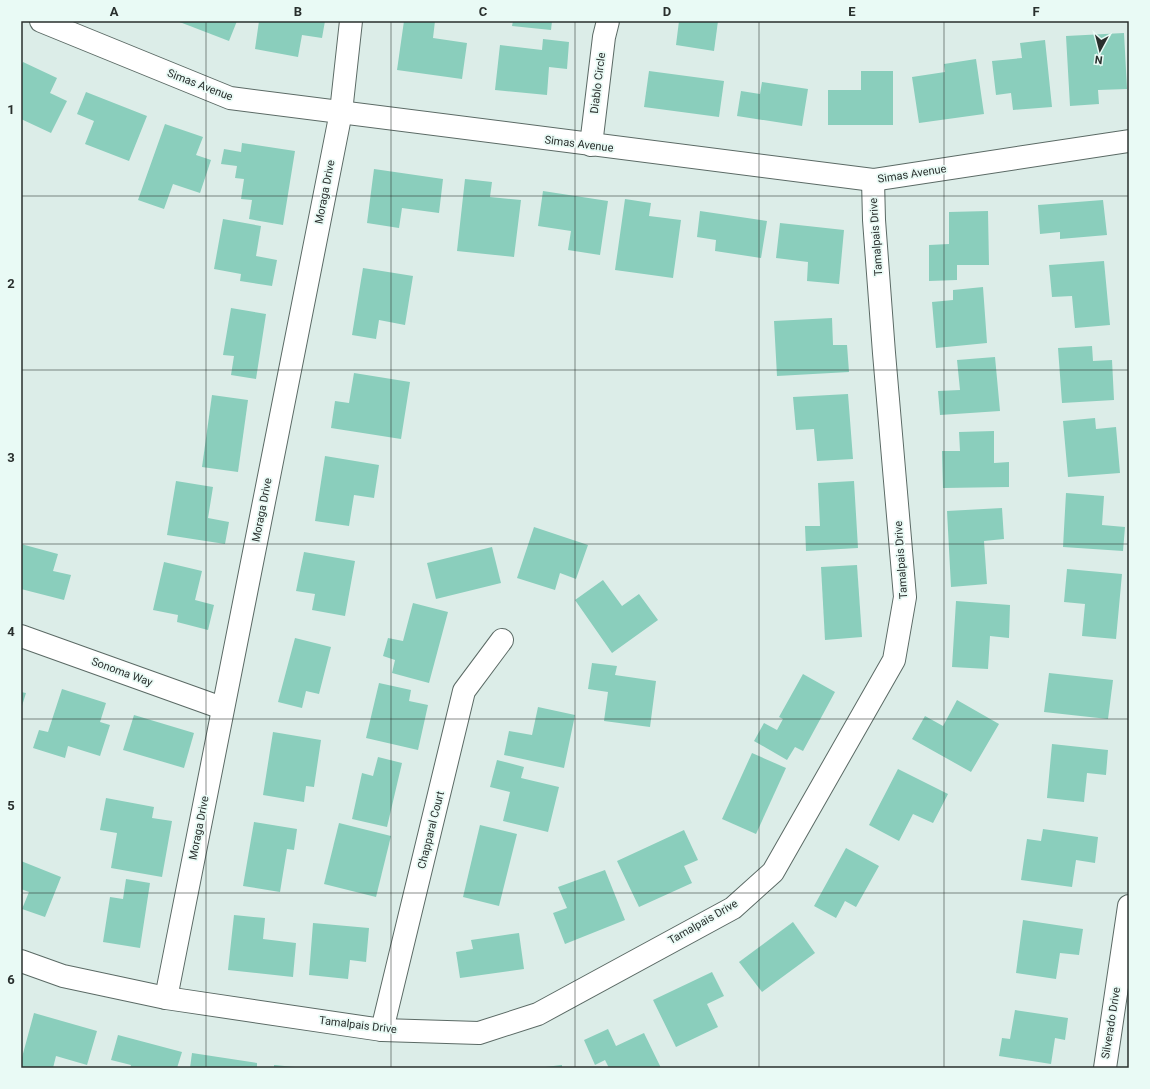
<svg xmlns="http://www.w3.org/2000/svg" width="1150" height="1089" font-family="Roboto,sans-serif">
<style>
.building{fill:#8acebc}
.lines{fill:none;stroke-linecap:round;stroke-linejoin:round}
.minor-casing{stroke:#5b6a65;stroke-width:24}
.minor{stroke:#fff;stroke-width:22}
.grid{fill:none;stroke:#292f2d;stroke-width:1;stroke-opacity:0.55}
.labels{text-anchor:middle;dominant-baseline:central;stroke-width:3.5;stroke-linejoin:round;paint-order:stroke}
.street-label{font-size:11px;fill:#292f2d;stroke:#e9faf5}
.neatline{fill:none;stroke:#292f2d;stroke-width:1.5}
.grid-label{font-size:13px;text-anchor:middle;font-weight:bold;fill:#292f2d}
</style>
<rect width="100%" height="100%" fill="#dcede8"/>
<g class="building">
<polygon points="177,21 237,21 229,41"/>
<polygon points="259,21 325,21 322,38 302,35 298,57 255,49"/>
<polygon points="404,21 435,21 433,38 467,43 462,79 397,70"/>
<polygon points="513,21 552,21 551,30 512,26"/>
<polygon points="679,21 718,21 714,51 676,45"/>
<polygon points="1124,33 1127,89 1098,90 1099,104 1070,106 1066,36"/>
<polygon points="543,39 569,42 567,69 549,67 547,95 495,90 500,45 542,50"/>
<polygon points="1045,40 1052,107 1013,110 1011,93 996,95 992,61 1022,58 1020,43"/>
<polygon points="976,59 984,114 919,123 912,77 945,72 944,64"/>
<polygon points="23,62 57,78 50,93 67,101 51,133 21,119 21,67"/>
<polygon points="649,71 724,81 719,117 644,107"/>
<polygon points="861,71 893,71 893,125 828,125 828,90 861,90"/>
<polygon points="762,82 808,89 802,126 737,116 741,91 760,94"/>
<polygon points="86,92 147,116 129,161 85,144 94,121 77,114"/>
<polygon points="165,124 203,137 196,155 211,160 200,193 173,184 164,209 138,200"/>
<polygon points="242,143 295,151 283,225 249,219 252,200 241,199 244,179 235,178 237,166 221,164 224,149 241,152"/>
<polygon points="374,169 443,179 439,213 402,208 399,228 367,223"/>
<polygon points="465,179 492,182 490,197 521,200 514,257 457,251"/>
<polygon points="543,191 608,201 600,255 568,250 571,231 538,226"/>
<polygon points="625,199 651,203 649,216 681,220 673,278 615,270"/>
<polygon points="1103,200 1107,235 1060,239 1060,232 1040,234 1038,205"/>
<polygon points="700,211 767,221 761,258 715,251 716,240 697,237"/>
<polygon points="988,211 989,265 957,265 957,280 929,281 929,245 949,244 949,212"/>
<polygon points="223,219 261,226 256,256 277,260 272,286 240,281 241,274 214,269"/>
<polygon points="780,223 844,230 839,284 807,281 808,262 776,258"/>
<polygon points="1104,261 1110,325 1075,328 1072,296 1052,297 1049,265"/>
<polygon points="363,268 413,276 405,325 379,320 376,339 352,335"/>
<polygon points="983,287 987,343 936,348 932,302 953,300 953,290"/>
<polygon points="231,308 266,314 256,379 231,375 234,356 223,355"/>
<polygon points="832,318 833,345 847,345 849,372 777,376 774,321"/>
<polygon points="1092,346 1093,361 1112,360 1114,400 1062,403 1058,348"/>
<polygon points="995,357 1000,411 940,415 938,391 960,390 957,360"/>
<polygon points="354,373 410,382 401,439 331,428 335,401 349,403"/>
<polygon points="848,394 853,459 817,461 814,429 796,430 793,397"/>
<polygon points="212,395 248,400 238,472 202,467"/>
<polygon points="1095,418 1096,429 1116,427 1120,473 1068,477 1063,421"/>
<polygon points="994,431 994,463 1009,462 1009,487 943,488 942,451 960,451 959,432"/>
<polygon points="325,456 379,465 374,498 354,495 349,526 315,521"/>
<polygon points="176,481 213,487 208,518 229,522 225,544 167,535"/>
<polygon points="854,481 858,548 806,551 805,526 820,526 818,483"/>
<polygon points="1066,493 1104,496 1102,525 1125,527 1123,551 1063,547"/>
<polygon points="1002,508 1004,539 984,541 987,584 951,587 947,511"/>
<polygon points="534,527 588,545 576,579 560,573 555,590 517,578"/>
<polygon points="21,544 58,554 53,571 71,575 64,600 21,589"/>
<polygon points="492,547 501,583 436,599 427,563"/>
<polygon points="304,552 355,561 345,616 312,610 315,594 296,591"/>
<polygon points="164,562 202,571 195,600 214,605 208,630 177,622 178,615 153,610"/>
<polygon points="857,565 862,637 825,640 821,567"/>
<polygon points="1067,569 1122,574 1116,639 1082,636 1085,604 1064,602"/>
<polygon points="603,580 622,606 639,594 658,620 612,653 575,600"/>
<polygon points="956,601 1010,605 1009,638 990,636 988,669 952,667"/>
<polygon points="413,603 448,612 429,683 392,673 395,660 383,656 388,638 403,641"/>
<polygon points="295,638 331,647 319,694 306,691 302,708 278,702"/>
<polygon points="592,663 617,666 615,675 656,681 650,727 604,721 608,692 588,689"/>
<polygon points="1049,673 1113,680 1108,719 1044,712"/>
<polygon points="803,674 835,692 803,751 795,747 787,760 754,741 764,723 777,730 783,719 779,717"/>
<polygon points="379,683 411,690 409,701 428,705 418,750 366,738"/>
<polygon points="62,689 106,703 100,722 110,725 100,756 68,746 65,758 33,748 39,730 48,732"/>
<polygon points="21,692 26,693 21,709"/>
<polygon points="957,700 999,724 971,772 912,739 925,716 943,726"/>
<polygon points="538,707 575,715 564,768 504,755 509,731 532,735"/>
<polygon points="134,715 194,733 184,768 123,750"/>
<polygon points="273,732 321,740 314,787 306,786 304,802 263,795"/>
<polygon points="1052,744 1108,750 1106,775 1087,773 1084,802 1047,798"/>
<polygon points="752,753 786,768 756,834 722,819"/>
<polygon points="378,757 402,763 387,827 352,819 362,773 373,776"/>
<polygon points="497,760 524,767 521,778 559,787 548,832 503,821 510,792 490,787"/>
<polygon points="898,769 948,794 933,823 913,814 899,841 869,825"/>
<polygon points="106,798 154,807 152,818 172,821 162,877 111,868 117,833 100,830"/>
<polygon points="254,822 297,829 294,850 287,849 280,892 243,886"/>
<polygon points="339,823 391,836 376,897 324,884"/>
<polygon points="480,825 517,834 499,906 463,897"/>
<polygon points="1043,829 1098,837 1095,863 1076,860 1072,887 1021,880 1027,839 1041,841"/>
<polygon points="684,830 698,860 684,866 692,883 639,907 617,861"/>
<polygon points="846,848 879,866 856,907 845,901 836,918 814,906"/>
<polygon points="21,861 61,877 45,917 22,909 29,892 21,889"/>
<polygon points="605,870 625,920 565,944 553,913 567,908 558,887"/>
<polygon points="126,879 150,883 140,948 103,942 110,897 123,899"/>
<polygon points="234,915 265,918 263,939 296,943 293,977 228,970"/>
<polygon points="1023,920 1083,929 1079,955 1060,953 1056,979 1016,973"/>
<polygon points="793,922 815,953 762,992 739,962"/>
<polygon points="313,923 369,928 366,962 350,960 348,979 309,975"/>
<polygon points="519,933 524,969 460,978 456,952 473,949 471,940"/>
<polygon points="712,972 724,996 707,1004 718,1027 676,1047 653,1000"/>
<polygon points="1015,1010 1068,1018 1065,1040 1055,1038 1051,1064 999,1056 1002,1038 1010,1039"/>
<polygon points="34,1013 97,1031 87,1065 56,1056 53,1068 21,1067 21,1061"/>
<polygon points="608,1029 616,1046 644,1033 661,1068 609,1068 605,1060 595,1065 584,1040"/>
<polygon points="118,1035 182,1052 177,1068 130,1068 131,1065 111,1060"/>
<polygon points="192,1053 257,1063 257,1068 190,1068"/>
<polygon points="274,1065 295,1067 295,1068 274,1068"/>
<polygon points="562,1065 562,1068 545,1068 545,1067"/>
</g>
<g class="lines">
<g class="minor-casing">
<g id="minor">
<polyline points="41,21 230,98 873,180 1129,141"/>
<polyline points="591,145 604,37 608,21"/>
<polyline points="21,636 222,708"/>
<polyline points="21,961 63,976 166,998 382,1030 479,1033 538,1014 733,908 773,872 894,660 905,597 884,353 874,220 873,180"/>
<polyline points="166,998 341,112 351,21"/>
<polyline points="382,1030 464,691 502,640"/>
<polyline points="1105,1068 1129,906"/>
</g>
</g>
<use href="#minor" class="minor"/>
</g>
<path class="grid" d="M206,21V1068M391,21V1068M575,21V1068M759,21V1068M944,21V1068M21,196H1129M21,370H1129M21,544H1129M21,719H1129M21,893H1129"/>
<g class="labels">
<g class="street-label">
<text transform="translate(598 83) rotate(-83)">Diablo Circle</text>
<text transform="translate(200 85) rotate(21)">Simas Avenue</text>
<text transform="translate(579 144) rotate(7)">Simas Avenue</text>
<text transform="translate(912 174) rotate(-9)">Simas Avenue</text>
<text transform="translate(325 192) rotate(-79)">Moraga Drive</text>
<text transform="translate(876 237) rotate(-94)">Tamalpais Drive</text>
<text transform="translate(262 510) rotate(-79)">Moraga Drive</text>
<text transform="translate(901 560) rotate(-94)">Tamalpais Drive</text>
<text transform="translate(122 672) rotate(20)">Sonoma Way</text>
<text transform="translate(199 828) rotate(-79)">Moraga Drive</text>
<text transform="translate(431 830) rotate(-76)">Chapparal Court</text>
<text transform="translate(703 922) rotate(-30)">Tamalpais Drive</text>
<text transform="translate(1111 1023) rotate(-81)">Silverado Drive</text>
<text transform="translate(358 1025) rotate(7)">Tamalpais Drive</text>
</g>
</g>
<rect width="1150" height="1089" fill="none" stroke="#e9faf5" stroke-width="44"/>
<g transform="translate(1100 50) rotate(187)" stroke="#e9faf5" stroke-width="3" paint-order="stroke">
<path d="M0-3L7 15L0 10L-7 15Z" fill="#292f2d"/>
<text y="-6" font-size="11" font-weight="bold" text-anchor="middle" fill="#292f2d">N</text>
</g>
<rect x="22" y="22" width="1106" height="1045" class="neatline"/>
<g class="grid-label">
<text x="114" y="16">A</text>
<text x="298" y="16">B</text>
<text x="483" y="16">C</text>
<text x="667" y="16">D</text>
<text x="852" y="16">E</text>
<text x="1036" y="16">F</text>
<text x="11" y="114">1</text>
<text x="11" y="288">2</text>
<text x="11" y="462">3</text>
<text x="11" y="636">4</text>
<text x="11" y="810">5</text>
<text x="11" y="984">6</text>
</g>
</svg>
